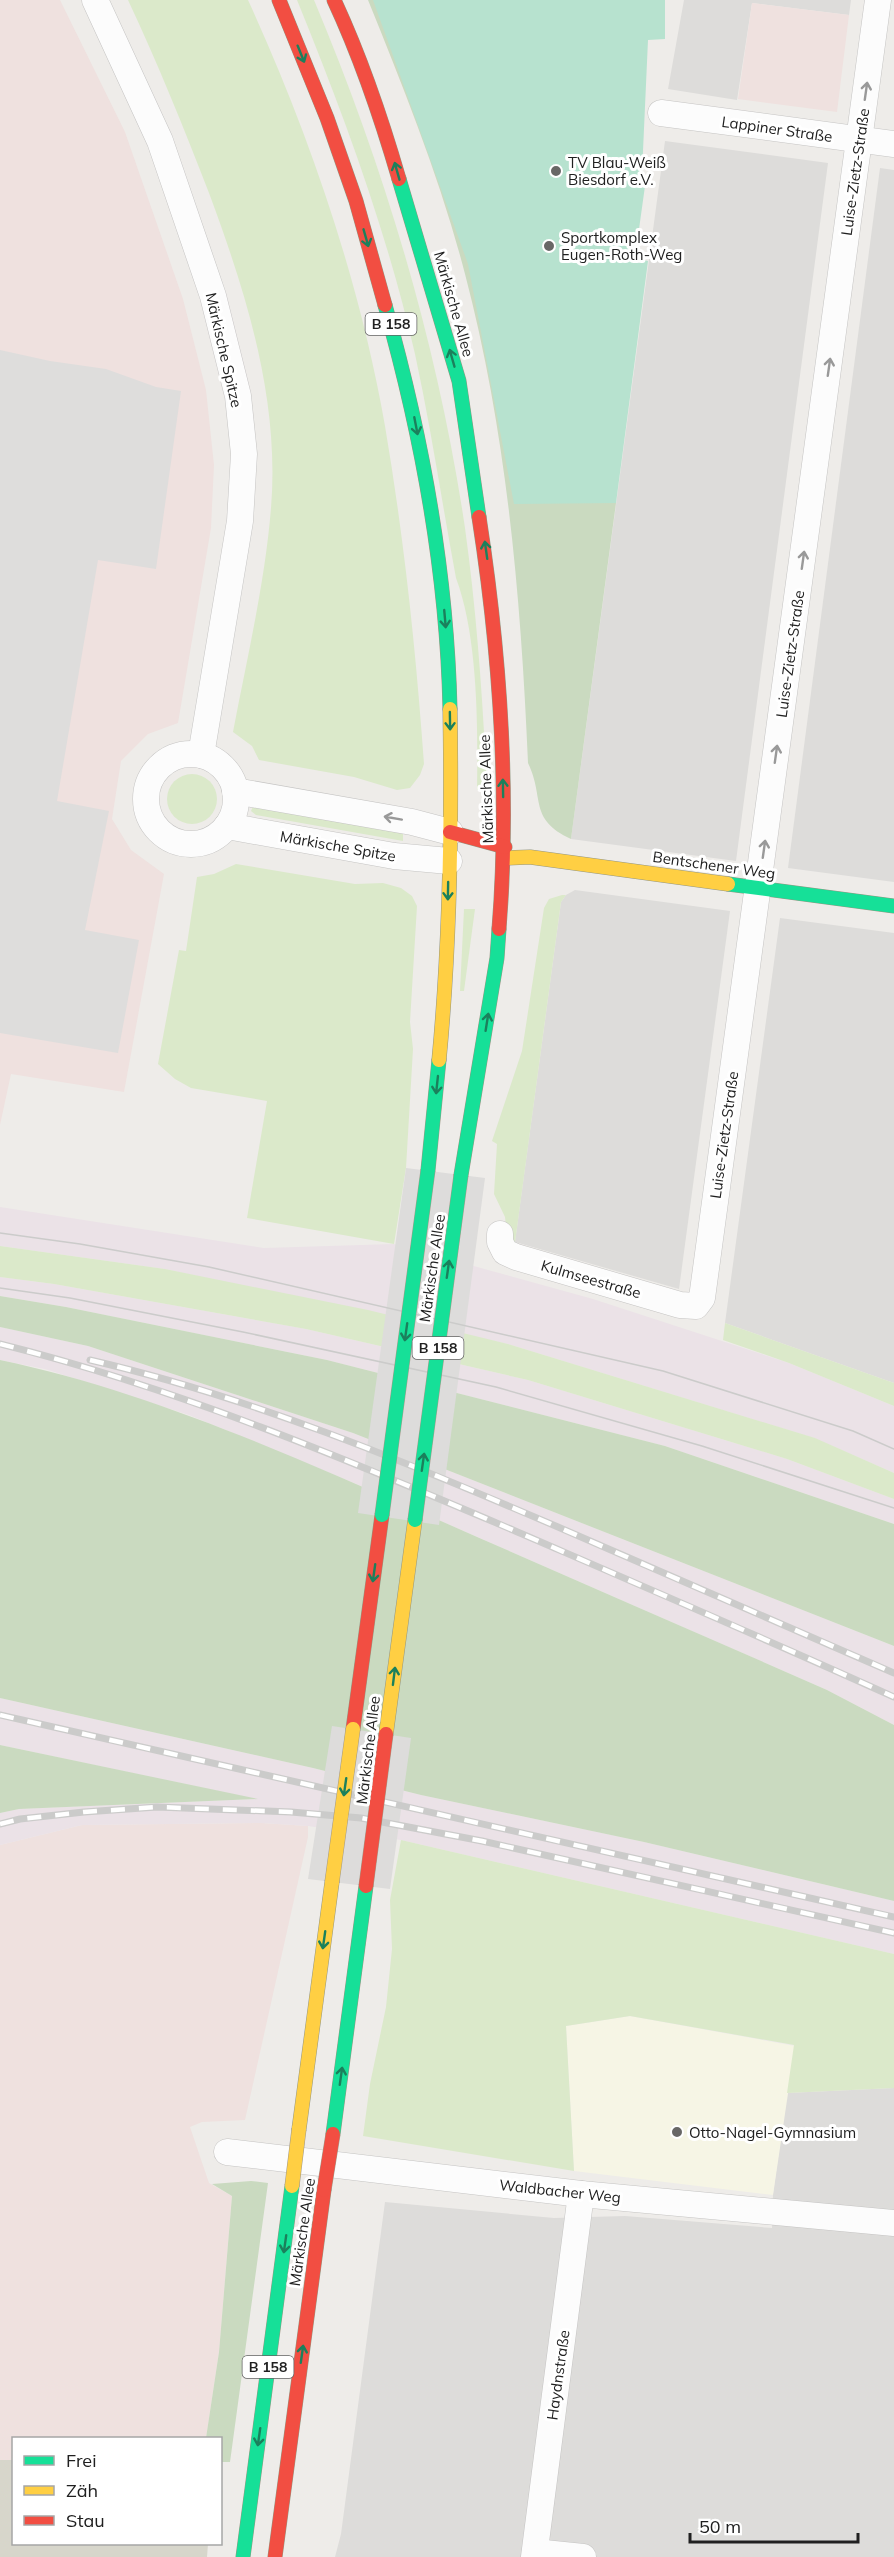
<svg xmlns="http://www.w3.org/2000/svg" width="894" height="2557" font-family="Mulish,sans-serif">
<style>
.residential{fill:#dddcda}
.commercial{fill:#efe1df}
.industrial{fill:#ebe2e7}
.education{fill:#f6f5e5}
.construction{fill:#d7d6cb}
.grass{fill:#dbe9ca}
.forest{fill:#cadac0}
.pitch{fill:#b7e2cf}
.parking{fill:#dedddc}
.pier{fill:#dddcdb}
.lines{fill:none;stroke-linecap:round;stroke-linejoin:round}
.street-casing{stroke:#c5c4c3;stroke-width:27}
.fast-casing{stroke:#959782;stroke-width:15}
.slow-casing{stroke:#959782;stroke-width:15}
.jam-casing{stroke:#959782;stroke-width:15}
.street{stroke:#fcfcfc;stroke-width:26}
.fast{stroke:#16e098;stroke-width:14}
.slow{stroke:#ffcf43;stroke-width:14}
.jam{stroke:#f24e42;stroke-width:14}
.tram{stroke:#cbcbca;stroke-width:1.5}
.rail-casing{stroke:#cbcbca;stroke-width:7}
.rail{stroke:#fff;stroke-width:4.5;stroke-dasharray:14;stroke-linecap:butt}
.fast-bridge-casing{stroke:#a39987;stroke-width:15;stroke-linecap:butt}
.slow-bridge-casing{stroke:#a39987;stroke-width:15;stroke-linecap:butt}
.jam-bridge-casing{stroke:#a39987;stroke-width:15;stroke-linecap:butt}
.fast-bridge{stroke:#16e098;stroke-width:14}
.slow-bridge{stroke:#ffcf43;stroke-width:14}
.jam-bridge{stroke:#f24e42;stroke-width:14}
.oneway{stroke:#1b805c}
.oneway2{stroke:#999}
.poi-dot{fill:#686766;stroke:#fff;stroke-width:2}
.labels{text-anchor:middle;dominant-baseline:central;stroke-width:6;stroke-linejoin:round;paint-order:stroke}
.shield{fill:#fff;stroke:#636363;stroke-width:1.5}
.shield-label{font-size:14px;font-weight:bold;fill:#202020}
.street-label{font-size:15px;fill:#202020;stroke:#fff}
.poi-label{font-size:15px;fill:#202020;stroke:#fff;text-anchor:start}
</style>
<rect width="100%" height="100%" fill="#eeece9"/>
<g class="residential">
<polygon points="684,0 851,0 849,15 752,3 737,100 668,89"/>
<polygon points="665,141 828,163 736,861 571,839"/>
<polygon points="880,168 894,170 894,882 788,868"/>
<polygon points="575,890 730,911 679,1289 515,1242 561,902 566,895"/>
<polygon points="780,918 894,933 894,1383 725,1323"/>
<polygon points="894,2088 894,2557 335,2557 341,2534 385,2202 554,2218 625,2216 772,2228 773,2194 787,2093"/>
</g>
<g class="commercial">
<polygon points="0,0 60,0 125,132 183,299 206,390 214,465 211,528 178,723 148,734 121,761 112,819 131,850 164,874 124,1092 11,1074 0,1125"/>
<polygon points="752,3 849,15 837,112 738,99"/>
<polygon points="262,1823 308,1826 308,1837 245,2120 202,2122 190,2127 209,2183 232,2196 219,2352 206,2438 14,2438 13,2460 0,2460 0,1845 82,1825"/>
</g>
<g class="industrial">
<polygon points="0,1207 264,1248 394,1244 593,1299 789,1363 894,1406 894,1473 814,1438 508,1344 165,1269 0,1246"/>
<polygon points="0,1277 54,1284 306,1329 528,1380 787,1459 894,1499 894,1524 665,1446 327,1360 66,1307 0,1296"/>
<polygon points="0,1327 88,1346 353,1433 894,1646 894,1725 827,1690 354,1483 189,1415 45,1369 0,1360"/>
<polygon points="0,1698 313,1768 421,1795 644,1842 894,1901 894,1954 401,1840 308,1826 262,1823 82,1825 0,1845 0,1813 19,1809 255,1799 0,1745"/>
</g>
<polygon class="education" points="630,2016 795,2046 773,2195 574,2171 566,2026"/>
<polygon class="construction" points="0,2460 13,2460 14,2544 208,2544 207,2557 0,2557"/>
<g class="grass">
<path d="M128,0H248C309,133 360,282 385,426C404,538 416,651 424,764L420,775L410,788L397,790L354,777L259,760L252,746L233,732C247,658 265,583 271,508C280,399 246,293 209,193C184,128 158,64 128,0Z"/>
<path d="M297,0H314C385,169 438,346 465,528C477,615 483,702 487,790H477C478,726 478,637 456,578C442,503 431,428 415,354C387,232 344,115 297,0Z"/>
<circle cx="192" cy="799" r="25"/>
<polygon points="254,804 403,829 403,841 256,815 251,811"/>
<polygon points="236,864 355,884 383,883 401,888 412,896 417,906 410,1022 413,1049 406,1168 394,1244 247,1218 267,1101 191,1088 175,1079 158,1064 179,950 186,951 197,877 214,874"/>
<polygon points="562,895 566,895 561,902 514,1250 508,1244 505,1217 494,1194 497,1144 492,1141 522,1051 544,908 549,899"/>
<polygon points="464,909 475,909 464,991 460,991"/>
<polygon points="0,1246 165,1269 368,1310 508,1344 815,1438 894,1473 894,1499 787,1459 528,1380 306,1329 54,1284 0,1277"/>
<polygon points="725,1323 894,1383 894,1406 789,1363 723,1340"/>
<polygon points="401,1840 894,1954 894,2088 787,2093 794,2045 630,2016 566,2026 574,2171 363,2136 370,2084 386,2007 392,1949 390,1900"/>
</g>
<g class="forest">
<path d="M368,0H408L545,503H616L571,839C528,819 545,798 528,763C521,599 507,434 465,274C441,181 404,89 368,0Z"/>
<polygon points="0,1296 66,1307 327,1360 665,1446 894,1524 894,1646 353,1433 88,1346 0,1327"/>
<path d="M0,1360C148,1391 287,1454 425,1514C559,1573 693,1631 827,1690L894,1725V1901L644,1842L421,1795L313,1768L0,1698Z"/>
<polygon points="0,1745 258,1799 19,1809 0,1813"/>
<polygon points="251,2181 268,2183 230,2462 221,2462 220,2438 206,2438 219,2352 232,2196 212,2184"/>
</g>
<polygon class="pitch" points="373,0 665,0 665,39 648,40 642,173 645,186 635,258 648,261 616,503 514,504 468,264"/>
<polygon class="parking" points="0,350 50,361 106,369 156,387 181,391 156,569 98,560 57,801 109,811 85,930 139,940 118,1053 0,1033"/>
<g class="pier">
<polygon points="406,1168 485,1178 439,1525 358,1513"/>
<polygon points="332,1726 411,1738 390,1889 308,1879"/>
</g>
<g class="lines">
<g class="street-casing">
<g id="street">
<polyline points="95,0 160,141 213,296 238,396 244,454 240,521 201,755"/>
<polyline points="661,113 894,144"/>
<circle cx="191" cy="799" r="45"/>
<polyline points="235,791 412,822 450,832"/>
<polyline points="227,826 394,856 449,861"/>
<polyline points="500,1234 500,1242 505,1252 516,1257 680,1305 696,1306 702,1298 878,0"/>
<polyline points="227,2152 581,2194 894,2223"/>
<polyline points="535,2552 583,2557"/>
<polyline points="534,2557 581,2194"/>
</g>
</g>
<g class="fast-casing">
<g id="fast">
<polyline points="399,179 459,381 479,517"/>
<path d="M385,305C422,436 447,573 450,709"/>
<polyline points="728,884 894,906"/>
<polyline points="428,1170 439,1060"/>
<polyline points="461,1175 497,958 499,929"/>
<polyline points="333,2134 366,1886"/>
<polyline points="243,2557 292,2186"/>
</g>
</g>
<g class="slow-casing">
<g id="slow">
<polyline points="505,858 530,857 728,884"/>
<path d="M439,1060C450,944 452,826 450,709"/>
<polyline points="386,1734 415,1520"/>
<polyline points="299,2129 332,1882"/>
</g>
</g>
<g class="jam-casing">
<g id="jam">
<polyline points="279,0 327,118 356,201 385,305"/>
<path d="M334,0C361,58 381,117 399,179"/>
<path d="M479,517C500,653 510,791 499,929"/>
<polyline points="450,832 505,847"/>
<polyline points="353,1729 382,1515"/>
<polyline points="275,2557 324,2190"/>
</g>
</g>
<use href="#street" class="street"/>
<use href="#fast" class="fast"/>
<use href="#slow" class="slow"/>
<use href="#jam" class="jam"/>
<g class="tram">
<polyline points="0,1233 80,1244 209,1267 663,1371 853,1431 894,1449"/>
<polyline points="0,1288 70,1298 243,1332 496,1387 702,1446 894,1508"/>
</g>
<g class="rail-casing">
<g id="rail">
<path d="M0,1344C177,1388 346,1459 513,1530C640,1585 768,1640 894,1697"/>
<path d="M90,1360C251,1397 406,1462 558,1527C670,1576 782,1624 894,1673"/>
<polyline points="0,1715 894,1917"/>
<polyline points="0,1824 20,1819 84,1812 157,1807 291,1812 361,1818 482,1841 894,1933"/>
</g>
</g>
<use href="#rail" class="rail"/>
<g class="fast-bridge-casing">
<g id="fast-bridge">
<polyline points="382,1515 428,1170"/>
<polyline points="415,1520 461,1175"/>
</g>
</g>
<g class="slow-bridge-casing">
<g id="slow-bridge">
<polyline points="332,1882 353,1729"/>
<polyline points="292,2186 299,2129"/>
</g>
</g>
<g class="jam-bridge-casing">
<g id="jam-bridge">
<polyline points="366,1886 386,1734"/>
<polyline points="324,2190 333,2134"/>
</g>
</g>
<use href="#fast-bridge" class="fast-bridge"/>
<use href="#slow-bridge" class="slow-bridge"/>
<use href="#jam-bridge" class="jam-bridge"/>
</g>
<defs><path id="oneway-shaft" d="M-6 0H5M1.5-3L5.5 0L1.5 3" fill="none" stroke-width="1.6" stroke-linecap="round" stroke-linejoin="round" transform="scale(1.5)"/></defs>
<g class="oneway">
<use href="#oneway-shaft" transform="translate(301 54) rotate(68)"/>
<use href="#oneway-shaft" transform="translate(397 171) rotate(-106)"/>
<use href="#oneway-shaft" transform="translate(366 238) rotate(74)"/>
<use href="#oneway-shaft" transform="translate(452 358) rotate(-106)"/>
<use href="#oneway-shaft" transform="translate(416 426) rotate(79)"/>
<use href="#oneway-shaft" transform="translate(486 550) rotate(-98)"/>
<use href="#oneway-shaft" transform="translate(445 619) rotate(85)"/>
<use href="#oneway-shaft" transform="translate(450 721) rotate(89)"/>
<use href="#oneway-shaft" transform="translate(503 788) rotate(-91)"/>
<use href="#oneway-shaft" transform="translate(448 891) rotate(91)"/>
<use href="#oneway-shaft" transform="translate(487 1022) rotate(-81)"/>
<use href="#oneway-shaft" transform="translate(437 1085) rotate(96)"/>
<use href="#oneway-shaft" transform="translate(448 1269) rotate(-82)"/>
<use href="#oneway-shaft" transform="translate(406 1332) rotate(98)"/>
<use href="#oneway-shaft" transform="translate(423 1462) rotate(-82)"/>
<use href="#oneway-shaft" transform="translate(374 1573) rotate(98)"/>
<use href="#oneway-shaft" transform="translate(394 1676) rotate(-83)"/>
<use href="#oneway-shaft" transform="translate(345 1787) rotate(98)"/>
<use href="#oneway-shaft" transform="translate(324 1940) rotate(98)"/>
<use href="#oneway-shaft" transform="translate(341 2076) rotate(-82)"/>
<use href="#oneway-shaft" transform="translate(285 2244) rotate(98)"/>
<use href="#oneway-shaft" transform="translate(302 2354) rotate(-82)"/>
<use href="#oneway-shaft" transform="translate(259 2437) rotate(98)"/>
</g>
<g class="oneway2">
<use href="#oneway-shaft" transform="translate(866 91) rotate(-82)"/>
<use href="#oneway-shaft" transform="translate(829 367) rotate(-82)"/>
<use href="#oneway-shaft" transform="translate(803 560) rotate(-82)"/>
<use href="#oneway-shaft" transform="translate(776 754) rotate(-82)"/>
<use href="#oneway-shaft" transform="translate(393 818) rotate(-170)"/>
<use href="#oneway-shaft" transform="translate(764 849) rotate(-82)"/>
</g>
<g class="poi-dot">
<circle cx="556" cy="171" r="6"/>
<circle cx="549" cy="246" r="6"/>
<circle cx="677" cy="2132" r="6"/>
</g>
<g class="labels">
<g class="shield">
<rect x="365.5" y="313" width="51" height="22" rx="4.5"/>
<rect x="412.5" y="1337" width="51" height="22" rx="4.5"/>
<rect x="242.5" y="2356" width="51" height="22" rx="4.5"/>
</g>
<g class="shield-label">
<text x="391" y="324">B 158</text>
<text x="438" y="1348">B 158</text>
<text x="268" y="2367">B 158</text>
</g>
<g class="street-label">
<text transform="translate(777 129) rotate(8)">Lappiner Straße</text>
<text transform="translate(855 172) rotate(-82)">Luise-Zietz-Straße</text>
<text transform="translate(454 304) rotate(74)">Märkische Allee</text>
<text transform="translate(224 350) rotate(77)">Märkische Spitze</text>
<text transform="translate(790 654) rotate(-82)">Luise-Zietz-Straße</text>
<text transform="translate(486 789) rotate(-92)">Märkische Allee</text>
<text transform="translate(338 846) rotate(10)">Märkische Spitze</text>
<text transform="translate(714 865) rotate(8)">Bentschener Weg</text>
<text transform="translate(724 1135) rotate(-82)">Luise-Zietz-Straße</text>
<text transform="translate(432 1268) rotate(-82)">Märkische Allee</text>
<text transform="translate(591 1279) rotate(16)">Kulmseestraße</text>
<text transform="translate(368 1750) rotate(-83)">Märkische Allee</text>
<text transform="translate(560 2191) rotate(6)">Waldbacher Weg</text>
<text transform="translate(302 2232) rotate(-82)">Märkische Allee</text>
<text transform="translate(558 2375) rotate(-82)">Haydnstraße</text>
</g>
<g class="poi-label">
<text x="568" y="162">TV Blau-Weiß<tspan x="568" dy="17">Biesdorf e.V.</tspan></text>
<text x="561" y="237">Sportkomplex<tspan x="561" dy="17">Eugen-Roth-Weg</tspan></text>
<text x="689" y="2132">Otto-Nagel-Gymnasium</text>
</g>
</g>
<rect x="12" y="2437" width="210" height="108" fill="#ffffff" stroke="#a6a6a6" stroke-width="1.5"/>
<rect x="24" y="2456" width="30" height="9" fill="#16e098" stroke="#a6a6a6" stroke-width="1.5"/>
<text x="66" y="2467" font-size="18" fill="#202020">Frei</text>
<rect x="24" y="2486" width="30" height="9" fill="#ffcf43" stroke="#a6a6a6" stroke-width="1.5"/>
<text x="66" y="2497" font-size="18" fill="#202020">Zäh</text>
<rect x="24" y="2516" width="30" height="9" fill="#f24e42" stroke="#a6a6a6" stroke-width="1.5"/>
<text x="66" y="2527" font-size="18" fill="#202020">Stau</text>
<path d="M690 2533v9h168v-9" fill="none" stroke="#202020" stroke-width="3"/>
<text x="699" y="2533" font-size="18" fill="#202020" stroke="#ffffff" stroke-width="4.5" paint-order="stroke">50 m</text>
</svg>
